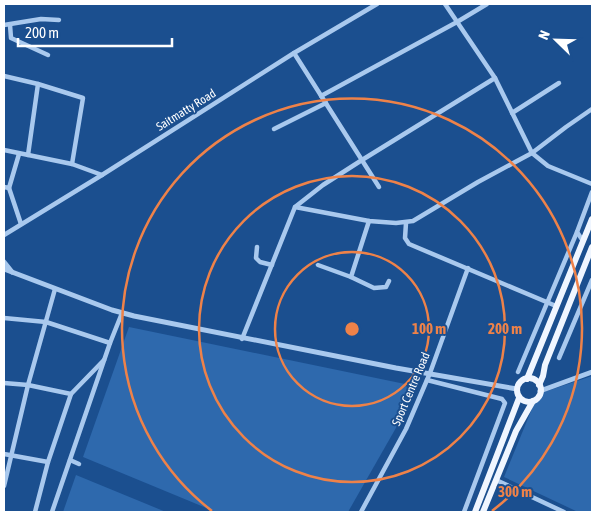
<svg xmlns="http://www.w3.org/2000/svg" width="596" height="516" font-family="'Asap Condensed',sans-serif">
<style>
.green{fill:#2e69ad}
.lines{fill:none;stroke-linecap:round;stroke-linejoin:round}
.minor{stroke:#a9c9ee;stroke-width:4.5}
.tertiary{stroke:#a9c9ee;stroke-width:5}
.primary{stroke:#f0f6ff;stroke-width:6}
.ring{fill:none;stroke:#ee8249;stroke-width:2.5}
.labels{text-anchor:middle;dominant-baseline:central;stroke-width:4;stroke-linejoin:round;paint-order:stroke}
.street-label{font-size:12px;fill:#fff;stroke:#1b4f8f}
.centre{fill:#ee8249;stroke:#1b4f8f;stroke-width:2.5}
.ring-label{font-size:15px;text-anchor:middle;font-weight:bold;fill:#ee8249;stroke:#1b4f8f;stroke-width:4;stroke-linejoin:round;paint-order:stroke}
</style>
<rect width="100%" height="100%" fill="#1b4f8f"/>
<g class="green">
<polygon points="129,327 405,384 413,398 348,512 216,512 83,457"/>
<polygon points="592,376 592,512 578,512 504,477 538,394"/>
<polygon points="76,475 166,512 63,512"/>
</g>
<g class="lines">
<g class="minor">
<polyline points="445,4 495,78 532,153 548,166 592,184"/>
<polyline points="4,25 41,19 59,20"/>
<polyline points="10,25 11,38 48,55"/>
<polyline points="294,53 379,187"/>
<polyline points="4,76 38,84 83,98 72,164"/>
<polyline points="321,96 457,22 487,4"/>
<polyline points="512,113 559,83"/>
<polyline points="274,129 326,103"/>
<polyline points="4,150 72,164 102,175"/>
<polyline points="28,155 38,84"/>
<polyline points="4,187 9,188 19,154"/>
<polyline points="9,188 21,224"/>
<polyline points="295,207 369,221 396,223 413,221 478,182 532,153 566,127 592,109"/>
<polyline points="369,221 351,277 374,288 386,287 389,281"/>
<polyline points="406,223 405,238 409,244 556,306"/>
<polyline points="4,235 102,175 294,53 377,4"/>
<polyline points="583,241 577,232 592,192"/>
<polyline points="257,247 256,258 260,262 272,265"/>
<polyline points="318,265 351,277"/>
<polyline points="4,318 46,322 110,343"/>
<polyline points="242,339 295,207 323,185 362,160 495,78"/>
<polyline points="559,358 592,280"/>
<polyline points="518,372 577,232"/>
<polyline points="427,380 502,399 505,403 464,512"/>
<polyline points="4,383 28,385 71,394"/>
<polyline points="4,454 48,462"/>
<polyline points="70,460 79,464"/>
<polyline points="496,480 564,512"/>
<polyline points="4,486 28,385 55,289"/>
<polyline points="35,512 48,462 71,394 104,360"/>
<polyline points="52,512 110,343 122,313"/>
<polyline points="361,512 406,429 430,373 468,268"/>
</g>
<g class="tertiary">
<polyline points="4,262 12,272"/>
<polyline points="4,269 112,310 134,316 396,368 517,389"/>
<polyline points="540,391 592,372"/>
</g>
<g class="primary">
<circle cx="529" cy="390" r="12"/>
<polyline points="527,379 592,219"/>
<polyline points="539,385 543,376 545,365 592,247"/>
<polyline points="475,512 519,398"/>
<polyline points="483,512 516,431 533,401"/>
</g>
</g>
<g class="ring">
<circle cx="352" cy="329" r="77"/>
<circle cx="352" cy="329" r="153"/>
<path d="M212 511A230 230 0 1 1 492 511"/>
</g>
<g class="labels">
<g class="street-label">
<text transform="translate(186 110) rotate(-32)">Saitmatty Road</text>
<text transform="translate(411 389) rotate(-67)">Sport Centre Road</text>
</g>
</g>
<circle cx="352" cy="329" r="8" class="centre"/>
<g class="ring-label">
<text x="429" y="334">100 m</text>
<text x="505" y="334">200 m</text>
<text x="515" y="497">300 m</text>
</g>
<rect width="596" height="516" fill="none" stroke="#ffffff" stroke-width="10"/>
<g transform="translate(556 40) rotate(293)" stroke="#1b4f8f" stroke-width="4" paint-order="stroke">
<path d="M0-4L9 19L0 12L-9 19Z" fill="#ffffff"/>
<text y="-8" font-size="14" font-weight="bold" text-anchor="middle" fill="#ffffff">N</text>
</g>
<path d="M18 38v8h154v-8" fill="none" stroke="#ffffff" stroke-width="2.5"/>
<text x="25" y="38" font-size="15" fill="#ffffff" stroke="#1b4f8f" stroke-width="4" paint-order="stroke">200 m</text>
</svg>
